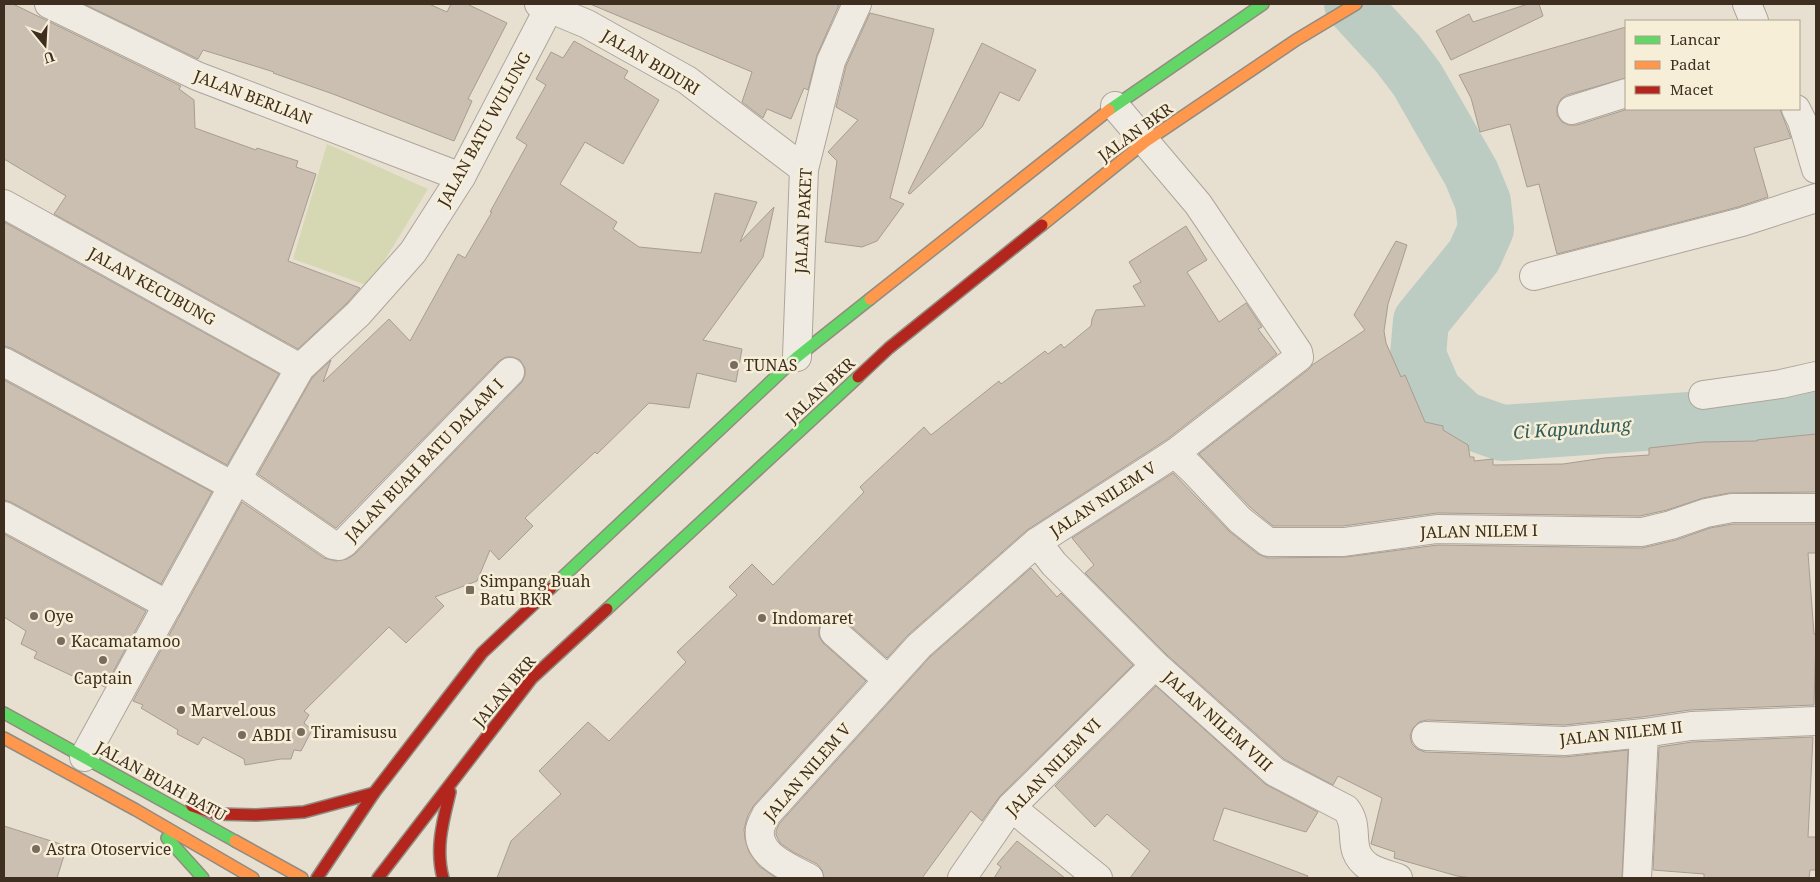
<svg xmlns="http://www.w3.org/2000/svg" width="1820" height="882" font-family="'Noto Serif',serif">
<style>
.green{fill:#d6d7b3}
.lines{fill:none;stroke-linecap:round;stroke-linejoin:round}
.river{stroke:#bcccc2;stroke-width:56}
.building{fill:#cbbfb2;stroke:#a89c90}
.street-casing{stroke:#ada599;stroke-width:30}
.fast-casing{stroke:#928b80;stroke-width:14}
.slow-casing{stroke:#928b80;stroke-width:14}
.jam-casing{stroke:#928b80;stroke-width:14}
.street{stroke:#efebe3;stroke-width:28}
.fast{stroke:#63d668;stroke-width:11}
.slow{stroke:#ff974d;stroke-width:11}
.jam{stroke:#b3261e;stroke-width:11}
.poi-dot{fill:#786c5e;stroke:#f7eed8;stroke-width:2}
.labels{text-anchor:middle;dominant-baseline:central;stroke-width:5;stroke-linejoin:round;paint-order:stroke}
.street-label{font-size:16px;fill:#3d2e20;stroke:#f7eed8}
.poi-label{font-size:16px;fill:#3d2e20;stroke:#f7eed8;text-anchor:start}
.water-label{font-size:18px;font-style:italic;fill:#2f5d5a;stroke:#f7eed8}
</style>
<rect width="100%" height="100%" fill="#e7e0d1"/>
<polygon class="green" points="327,144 428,189 369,286 293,259"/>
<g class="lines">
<polyline class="river" points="1352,4 1398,54 1417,79 1471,173 1483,202 1486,229 1474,256 1421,321 1418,355 1434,392 1463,419 1502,433 1816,411"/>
</g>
<g class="building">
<polygon points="4,4 13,4 181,86 179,89 194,100 195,128 256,150 257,148 298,161 296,167 316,174 288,261 360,288 347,303 298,349 54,214 66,196 4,159"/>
<polygon points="84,4 429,4 447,12 451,4 467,4 507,23 468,99 472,101 454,141 333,94 273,73 274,72 203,50 198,59"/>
<polygon points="590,4 834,4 839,5 817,55 808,90 804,88 791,119 767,109 763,118 742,102 752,72"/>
<polygon points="1528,4 1539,4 1543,16 1451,60 1436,31 1469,14 1473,22"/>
<polygon points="870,13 934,29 890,198 904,204 877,241 862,247 825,242 837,161 828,152 858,120 836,107 846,66"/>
<polygon points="1626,27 1626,78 1567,95 1561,99 1557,107 1557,115 1562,122 1569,125 1577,125 1628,109 1780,109 1791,138 1754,148 1768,197 1738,207 1557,254 1539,184 1527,187 1510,124 1480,132 1471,98 1459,75"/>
<polygon points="574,41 628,71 624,78 659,100 623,164 585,142 560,184 617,222 613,229 639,247 701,253 715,193 757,202 740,242 774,207 763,257 703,340 742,349 736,382 697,373 689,408 649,403 597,454 595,452 525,518 533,526 499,560 490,550 477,581 435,597 444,606 406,643 389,627 304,711 309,715 304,723 312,730 301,751 294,750 291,759 281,759 245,765 244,759 203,737 198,745 177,734 178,730 141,708 143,705 133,701 242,502 324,558 336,561 347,559 355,554 522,382 525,375 525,368 520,360 513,357 506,357 499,361 336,528 258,474 312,378 331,360 323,382 389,319 410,341 458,254 465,258 492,212 490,212 527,145 516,138 546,85 536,79 551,52 563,58"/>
<polygon points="982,43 1036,70 1019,101 1000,92 982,127 910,194 908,193"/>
<polygon points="4,222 279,374 227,465 11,348 4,346"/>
<polygon points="1186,226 1207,260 1187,272 1219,322 1246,303 1262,327 1258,329 1277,354 1166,440 1027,530 909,634 887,658 844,620 837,617 830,617 823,621 819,629 819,636 823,643 866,681 754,805 748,815 744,829 745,839 749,852 759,866 776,878 497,878 511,841 561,794 539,771 588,722 609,741 686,662 677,652 737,595 729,587 752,564 773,585 864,492 860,487 924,427 931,435 999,381 1001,384 1045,351 1048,354 1061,344 1064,348 1091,326 1092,319 1096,310 1145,306 1133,286 1141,282 1129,262"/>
<polygon points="1396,241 1407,245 1388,304 1384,331 1386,343 1401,377 1405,375 1425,422 1443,426 1443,430 1468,445 1470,457 1474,457 1474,461 1493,459 1493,465 1563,464 1604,458 1649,455 1649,448 1703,442 1757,441 1757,440 1816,434 1816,492 1729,493 1703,498 1667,510 1640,516 1437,513 1343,526 1273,526 1251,508 1199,454 1309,369 1312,365 1365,330 1354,315"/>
<polygon points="4,380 212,492 161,584 11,502 4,500"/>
<polygon points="1173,473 1230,532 1258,554 1268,558 1346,557 1438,545 1642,548 1676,540 1710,528 1733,524 1816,524 1816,553 1808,553 1814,634 1816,634 1814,705 1690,710 1642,717 1564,725 1427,720 1419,722 1413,728 1410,736 1412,744 1417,749 1425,752 1565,757 1628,750 1622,878 1472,878 1457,876 1394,858 1395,852 1371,844 1382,798 1338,776 1333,785 1284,759 1166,654 1085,573 1094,565 1072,538"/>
<polygon points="4,534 146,611 105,687 81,676 79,679 34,658 37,652 21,644 26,631 4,617"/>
<polygon points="1031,568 1057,597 1061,593 1133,665 1000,796 982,821 971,811 922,878 824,878 822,870 817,864 793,852 780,843 776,835 776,831 779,824 930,657"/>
<polygon points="1156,686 1265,784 1318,812 1306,832 1224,808 1213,840 1308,876 1307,878 1130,878 1150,851 1107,814 1095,827 1055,786"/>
<polygon points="1813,737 1808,837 1816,837 1816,870 1810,870 1809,878 1704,878 1704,874 1653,870 1659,747 1692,742"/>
<polygon points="4,826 67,846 57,878 4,878"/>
<polygon points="1017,841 1065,878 994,878 1001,867 997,864"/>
</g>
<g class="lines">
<g class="street-casing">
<g id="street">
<polyline points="49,4 197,76 461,177"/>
<polyline points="539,4 587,24 687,80 804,169"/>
<polyline points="1747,4 1754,21"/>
<polyline points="1796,109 1802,121 1816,169"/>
<polyline points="1572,110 1626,93"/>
<polyline points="4,204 300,368"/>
<polyline points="1534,276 1742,222 1816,198"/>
<polyline points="797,357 804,169 831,61 857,4"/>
<polyline points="4,362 233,486"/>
<polyline points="1703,395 1781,384 1816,376"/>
<polyline points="1175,453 1194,471 1240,520 1268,542 1344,542 1437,529 1642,532 1671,525 1706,513 1732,508 1816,508"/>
<polyline points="237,479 333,545 339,546 344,543 510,372"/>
<polyline points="4,516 168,605"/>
<path d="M1037,542L1054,564L1155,665L1275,772L1346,809C1362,829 1344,850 1369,867C1377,872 1389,875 1398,878"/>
<polyline points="834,632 888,680"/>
<polyline points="1426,736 1565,741 1644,733 1691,726 1816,721"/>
<polyline points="84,757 233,486 300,368 358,314 413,252 461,177 549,8"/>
<polyline points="1011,807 1098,878"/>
<path d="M809,878C791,868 756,856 760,829C761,824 764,819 766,815L919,646L1037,542L1175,453L1299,357L1298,352L1198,204L1115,106"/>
<polyline points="962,878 1011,807 1155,665"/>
<polyline points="1637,878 1644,733"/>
</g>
</g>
<g class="fast-casing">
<g id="fast">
<polyline points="1109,110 1263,4"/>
<polyline points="551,588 797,357 870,299"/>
<polyline points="607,609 858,377"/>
<polyline points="4,713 235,841"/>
<polyline points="167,838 203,878"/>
</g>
</g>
<g class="slow-casing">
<g id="slow">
<polyline points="1042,225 1145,142 1296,40 1356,4"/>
<polyline points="870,299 1109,110"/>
<polyline points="4,738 136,810 253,878"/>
<polyline points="235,841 302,878"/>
</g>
</g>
<g class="jam-casing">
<g id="jam">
<polyline points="858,377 889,348 1042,225"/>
<polyline points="192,806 217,814 256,815 304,812 374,793"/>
<polyline points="317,878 374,793 482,653 551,588"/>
<polyline points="378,878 532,678 607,609"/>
<path d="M443,878C435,848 443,821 450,792"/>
</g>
</g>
<use href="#street" class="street"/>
<use href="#fast" class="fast"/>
<use href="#slow" class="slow"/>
<use href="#jam" class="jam"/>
</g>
<g class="poi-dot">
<circle cx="734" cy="365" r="5"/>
<rect x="465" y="585" width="10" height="10" rx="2.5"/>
<circle cx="34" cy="616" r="5"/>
<circle cx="762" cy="618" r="5"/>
<circle cx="61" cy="641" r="5"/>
<circle cx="103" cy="660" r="5"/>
<circle cx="181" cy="710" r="5"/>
<circle cx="301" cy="732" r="5"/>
<circle cx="242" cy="735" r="5"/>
<circle cx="36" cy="849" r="5"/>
</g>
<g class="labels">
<g class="street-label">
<text transform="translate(651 62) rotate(31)">JALAN BIDURI</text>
<text transform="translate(253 97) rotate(21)">JALAN BERLIAN</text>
<text transform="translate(484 129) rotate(-61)">JALAN BATU WULUNG</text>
<text transform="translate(1135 132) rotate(-36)">JALAN BKR</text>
<text transform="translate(803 221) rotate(-87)">JALAN PAKET</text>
<text transform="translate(152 286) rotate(29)">JALAN KECUBUNG</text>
<text transform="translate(820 390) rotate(-43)">JALAN BKR</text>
<text transform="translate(424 460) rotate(-46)">JALAN BUAH BATU DALAM I</text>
<text transform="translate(1103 499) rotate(-33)">JALAN NILEM V</text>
<text transform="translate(1479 531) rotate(-1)">JALAN NILEM I</text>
<text transform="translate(504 691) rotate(-50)">JALAN BKR</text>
<text transform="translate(1218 721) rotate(42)">JALAN NILEM VIII</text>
<text transform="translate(1621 733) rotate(-6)">JALAN NILEM II</text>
<text transform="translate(1053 767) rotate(-46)">JALAN NILEM VI</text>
<text transform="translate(807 772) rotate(-49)">JALAN NILEM V</text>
<text transform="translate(161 781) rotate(29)">JALAN BUAH BATU</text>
</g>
<g class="poi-label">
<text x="744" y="365">TUNAS</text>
<text x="480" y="581">Simpang Buah<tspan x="480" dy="18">Batu BKR</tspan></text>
<text x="44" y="616">Oye</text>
<text x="772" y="618">Indomaret</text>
<text x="71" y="641">Kacamatamoo</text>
<text x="103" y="678" text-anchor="middle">Captain</text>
<text x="191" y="710">Marvel.ous</text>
<text x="311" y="732">Tiramisusu</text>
<text x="252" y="735">ABDI</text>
<text x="46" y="849">Astra Otoservice</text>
</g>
<g class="water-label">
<text transform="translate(1572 428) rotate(-4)">Ci Kapundung</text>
</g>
</g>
<rect width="1820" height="882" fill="none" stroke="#3d2e20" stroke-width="10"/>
<rect x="1625" y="20" width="175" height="90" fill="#f7eed8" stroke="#ada18e"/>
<rect x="1635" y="36" width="25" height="8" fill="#63d668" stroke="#ada18e"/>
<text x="1670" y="45" font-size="15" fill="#3d2e20">Lancar</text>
<rect x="1635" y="61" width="25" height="8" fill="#ff974d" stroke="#ada18e"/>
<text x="1670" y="70" font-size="15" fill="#3d2e20">Padat</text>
<rect x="1635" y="86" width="25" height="8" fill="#b3261e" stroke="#ada18e"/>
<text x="1670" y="95" font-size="15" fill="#3d2e20">Macet</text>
<g transform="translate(45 45) rotate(162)" stroke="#f7eed8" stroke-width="4" paint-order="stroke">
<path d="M0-4L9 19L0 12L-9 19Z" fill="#3d2e20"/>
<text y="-8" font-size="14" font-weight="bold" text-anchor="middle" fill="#3d2e20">U</text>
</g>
</svg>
